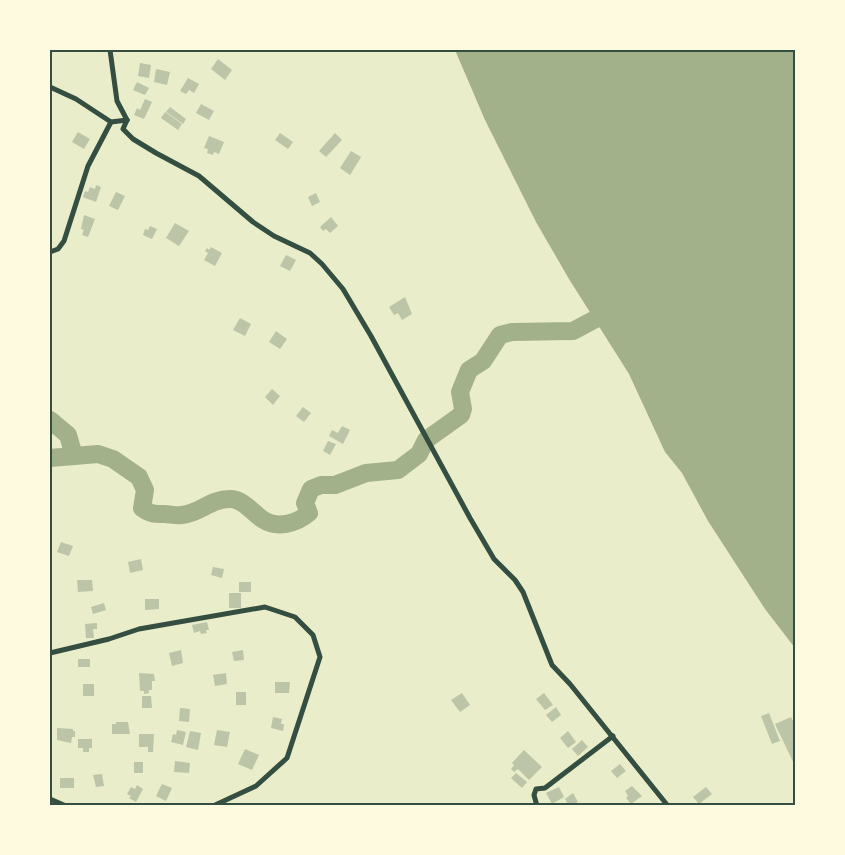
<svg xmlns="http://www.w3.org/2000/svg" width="845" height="855" font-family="Figtree,sans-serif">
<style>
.water{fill:#a3b18a}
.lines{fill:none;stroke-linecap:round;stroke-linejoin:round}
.river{stroke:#a3b18a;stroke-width:18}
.building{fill:#bcc5a7}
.minor{stroke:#344e41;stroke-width:5}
.neatline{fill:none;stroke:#344e41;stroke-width:2}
</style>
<rect width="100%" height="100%" fill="#e9edc9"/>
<polygon class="water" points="455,50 795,50 795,648 765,609 708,521 682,473 665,452 629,374 569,279 536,222 485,120"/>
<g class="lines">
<g class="river">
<polyline points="50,420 68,435 74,456"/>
<path d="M50,458L98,454L113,459L139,477L145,490L142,508C150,514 154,514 164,514C170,514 176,516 182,515C201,513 210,499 230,499C243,499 252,512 262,519C277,529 296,524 309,513L305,503L311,489L321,485H335L366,473L398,470L419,454L426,440L461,415L463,409L460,392L469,370L483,361L500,335L512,332L573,331L616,308"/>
</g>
</g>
<g class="building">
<polygon points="218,59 232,70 225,80 211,69"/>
<polygon points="140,63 151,65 149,78 138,76"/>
<polygon points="156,69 170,72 167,85 154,82"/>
<polygon points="188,78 199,84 194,93 189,90 186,94 180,91"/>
<polygon points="137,82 149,88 145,95 133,90"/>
<polygon points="145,99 152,102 144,119 134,115 137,108 140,110"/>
<polygon points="201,104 214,111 209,120 196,113"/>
<polygon points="170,107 186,119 183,124 166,112"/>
<polygon points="165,112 182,124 178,130 161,118"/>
<polygon points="78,132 90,139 84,149 72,142"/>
<polygon points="280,133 293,142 288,149 275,140"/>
<polygon points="335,133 342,140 326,157 319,151"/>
<polygon points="209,136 224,142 219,154 214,152 213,155 207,153 208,149 204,148"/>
<polygon points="351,151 361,157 350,175 340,168"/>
<polygon points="96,185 101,187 96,202 83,197 85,191 88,192 90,187 95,189"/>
<polygon points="116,192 125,196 118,210 109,206"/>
<polygon points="316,193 320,202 312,206 308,197"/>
<polygon points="84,215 95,219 88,237 82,235 84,230 81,229"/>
<polygon points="331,217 338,226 330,233 326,229 323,231 320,227"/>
<polygon points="175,223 189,231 179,246 166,238"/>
<polygon points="150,226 157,229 152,239 143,235 145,229 148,230"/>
<polygon points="211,247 222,253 215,266 204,260 208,253 205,251 207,248 209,250"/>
<polygon points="286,255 296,260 290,271 280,266"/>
<polygon points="405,297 412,314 402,320 398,313 394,315 389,307"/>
<polygon points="240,318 251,324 245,336 233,330"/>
<polygon points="276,331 287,339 280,349 269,342"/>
<polygon points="272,389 280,396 273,405 265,397"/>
<polygon points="303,407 311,413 304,422 296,416"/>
<polygon points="342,426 350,430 343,444 329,436 332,430 338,433"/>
<polygon points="328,441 336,444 330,455 323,451"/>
<polygon points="61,542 73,546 69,556 57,552"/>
<polygon points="141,559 143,570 130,573 128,562"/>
<polygon points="213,567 224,569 222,578 211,575"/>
<polygon points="77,580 92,580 93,591 78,592"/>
<rect x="239" y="582" width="12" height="10"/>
<rect x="229" y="593" width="12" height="15"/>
<polygon points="145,599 159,599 159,609 145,610"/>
<polygon points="104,603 106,610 93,614 91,607"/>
<polygon points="207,622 209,630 206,630 207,633 201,634 200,631 194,633 192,625"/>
<polygon points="97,623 97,629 93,629 94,638 86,638 85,624"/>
<polygon points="181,650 183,663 172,666 169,653"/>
<polygon points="243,650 244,660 234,661 232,652"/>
<rect x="78" y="659" width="12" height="8"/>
<polygon points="139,673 154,674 155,681 152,681 152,690 149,690 149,693 144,694 144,691 140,691"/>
<polygon points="226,673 227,684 215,686 213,675"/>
<polygon points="275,682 290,682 289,693 275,693"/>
<rect x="83" y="684" width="11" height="12"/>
<rect x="236" y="692" width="10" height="13"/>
<polygon points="462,693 470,705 460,712 451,700"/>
<polygon points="544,693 553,705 545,710 536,699"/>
<polygon points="142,696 151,696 152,708 142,708"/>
<polygon points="556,707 561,715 552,722 546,715"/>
<polygon points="180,708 190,709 189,722 179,721"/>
<polygon points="769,713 780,741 772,744 761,716"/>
<polygon points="273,717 282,719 281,724 284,724 283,731 271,728"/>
<polygon points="791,717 796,727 796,768 775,724"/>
<polygon points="116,722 128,722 130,734 112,734 112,724 116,724"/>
<polygon points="57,728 73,729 73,731 75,731 75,737 72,737 71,743 57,740"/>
<polygon points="177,730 186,732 183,745 171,742 173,734 176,735"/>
<polygon points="217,730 230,732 227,747 214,745"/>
<polygon points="190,731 201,733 198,750 186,747"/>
<polygon points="568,731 576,742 568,748 560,738"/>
<polygon points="139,734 154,734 153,752 148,752 148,747 139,747"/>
<polygon points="78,739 92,739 92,748 89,748 89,752 83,752 83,748 78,748"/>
<polygon points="582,740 588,747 578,756 572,749"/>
<polygon points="245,749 259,755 252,770 238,764"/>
<polygon points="524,750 542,767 529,780 518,769 514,772 511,769 514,765 512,763"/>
<polygon points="175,761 190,763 189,773 174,772"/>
<rect x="134" y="762" width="9" height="11"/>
<polygon points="620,764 626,771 617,778 611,771"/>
<polygon points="516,773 527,782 522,788 511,778"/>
<polygon points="102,774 104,786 96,787 93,775"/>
<rect x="60" y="778" width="14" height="10"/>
<polygon points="162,784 172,788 166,801 156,796"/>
<polygon points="137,785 143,789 136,802 129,798 131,796 127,794 131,787 135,789"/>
<polygon points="632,786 642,796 631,804 626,798 628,796 625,791"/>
<polygon points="559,787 564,797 552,804 546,793"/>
<polygon points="706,787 712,794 699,804 693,797"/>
<polygon points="573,793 578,802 569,806 565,799"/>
</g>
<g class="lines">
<g class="minor">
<polyline points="110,50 117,101 127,120"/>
<polyline points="50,87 76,99 111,122 127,120"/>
<polyline points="127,120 123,129 133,139 156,153 199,176 253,222 274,236 310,253 322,264 343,289 371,336 470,518 494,559 515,580 523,592 552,665 570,684 668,806"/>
<polyline points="50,252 58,249 64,241 88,166 111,122"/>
<polyline points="50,653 109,639 139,629 265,607 295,617 313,635 320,657 287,758 256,786 213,806"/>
<polyline points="50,799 66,806"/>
<polyline points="537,806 534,795 536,789 545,788 613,736"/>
</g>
</g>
<rect width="845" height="855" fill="none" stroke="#fefae0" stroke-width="102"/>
<rect x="51" y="51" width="743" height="753" class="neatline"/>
</svg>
